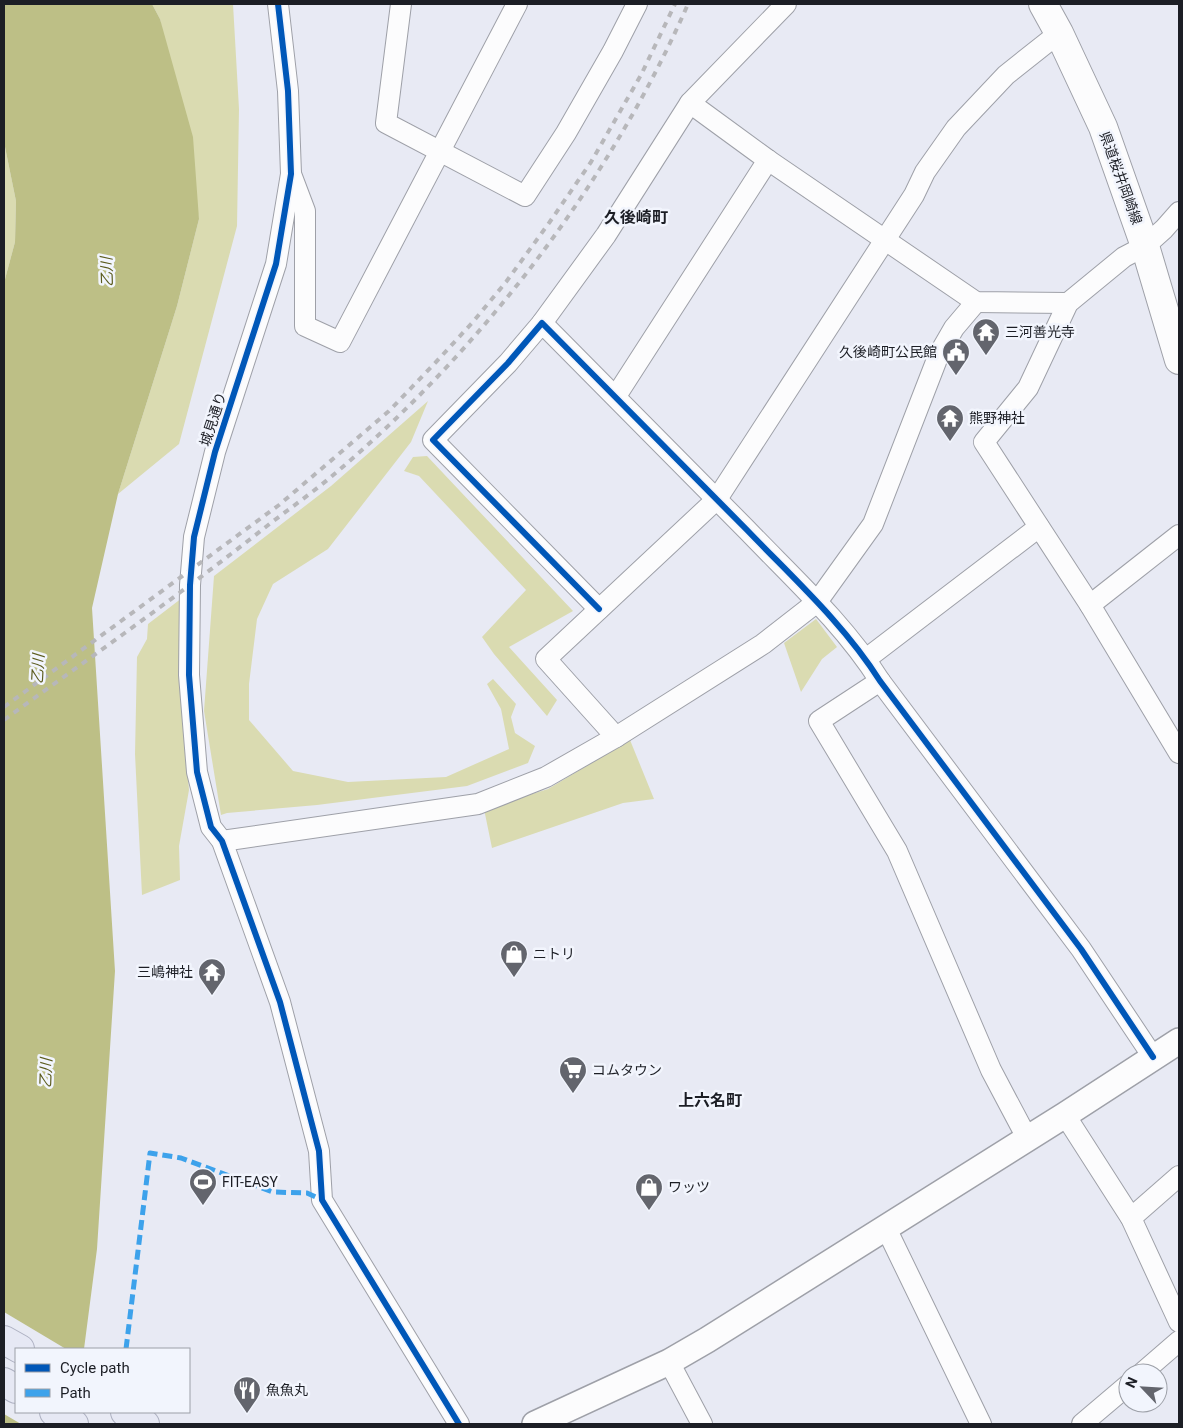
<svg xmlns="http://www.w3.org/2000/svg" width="1183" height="1428" font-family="Roboto,'Noto Sans JP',sans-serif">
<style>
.green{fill:#dadbb1}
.water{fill:#bdbf86}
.pier{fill:#e8eaf4}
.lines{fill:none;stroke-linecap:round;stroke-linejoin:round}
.minor-casing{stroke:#9ea0a8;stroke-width:22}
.tertiary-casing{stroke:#9ea0a8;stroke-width:28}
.secondary-casing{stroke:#9ea0a8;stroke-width:30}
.trunk-casing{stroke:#aeb1c2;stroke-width:30}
.minor{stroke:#fcfcfd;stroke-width:20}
.tertiary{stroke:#fcfcfd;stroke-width:25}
.secondary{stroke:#fcfcfd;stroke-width:28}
.trunk{stroke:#e6e8f4;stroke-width:28}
.rail{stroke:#b7b7ba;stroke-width:4;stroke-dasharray:6 6;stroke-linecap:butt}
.quiet{stroke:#3da2eb;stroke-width:5;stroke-dasharray:10 5;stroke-linecap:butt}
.cycleway-casing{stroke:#f2f5fd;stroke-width:9}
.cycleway{stroke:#0057b8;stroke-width:6}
.labels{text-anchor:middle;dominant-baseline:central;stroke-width:5;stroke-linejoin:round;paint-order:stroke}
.street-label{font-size:14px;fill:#1c1e25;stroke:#f2f5fd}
.poi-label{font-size:14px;fill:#1c1e25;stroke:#f2f5fd;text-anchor:start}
.water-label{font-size:15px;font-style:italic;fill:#5b5b1d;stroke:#f2f5fd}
.quarter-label{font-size:16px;font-weight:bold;fill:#1c1e25;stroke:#f2f5fd}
</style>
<rect width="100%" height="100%" fill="#e8eaf4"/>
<g class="green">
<polygon points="152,4 233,4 239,109 237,226 179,444 118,494 177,306 199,219 160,19"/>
<polygon points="4,142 16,201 15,242 4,283"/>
<polygon points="428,401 411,442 328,549 273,584 257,619 249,684 249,720 293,771 348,782 446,777 509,749 501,709 487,684 493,679 516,704 511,717 515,733 535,746 528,763 467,786 317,805 227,813 221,815 204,711 214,576 331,486"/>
<polygon points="427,456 573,611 509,647 557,700 547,716 494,654 482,637 526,590 419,476 404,471 413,457"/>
<polygon points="182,598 181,694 189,790 179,846 180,880 142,895 135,754 137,657 147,639 148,624"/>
<polygon points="816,619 837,647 822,659 801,692 784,643"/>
<polygon points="630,740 654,799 623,803 492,848 484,809 548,789"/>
</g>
<polygon class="water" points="4,4 152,4 160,19 193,137 199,219 177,306 118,494 92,608 115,971 97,1249 84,1349 16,1349 16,1412 75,1424 4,1424 4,283 15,242 16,201 4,142"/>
<polygon class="pier" points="4,1312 66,1349 16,1349 16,1412 79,1412 77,1424 21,1424 4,1414"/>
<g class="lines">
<g class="minor-casing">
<g id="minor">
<polyline points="278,4 288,91 291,174 276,264 215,452 194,537 190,585 189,675 197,772 211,827 222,841 280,1002 319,1151 322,1200 459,1424"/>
<polyline points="401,4 386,123 525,196 566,133 613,51 637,4"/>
<polyline points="786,4 690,103 768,160 976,302 1068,303"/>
<polyline points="291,174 305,211 305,326 340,342 517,4"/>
<polyline points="1179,212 1164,229 1145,246 1124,257 1068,303 1028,388 984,442 1090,605 1179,753"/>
<polyline points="542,323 606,235 690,103"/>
<polyline points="616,396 768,160"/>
<polyline points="1090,605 1179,535"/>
<path d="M599,609L433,440L508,363L542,323C611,392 679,461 747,530C793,578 844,624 880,681L1081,949L1153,1057"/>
<polyline points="866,659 1039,527"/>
<polyline points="880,681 819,721 897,851 991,1070 1027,1138"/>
<polyline points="616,737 546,659 717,499 914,195 925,172 956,128 1006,75 1059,33"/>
<polyline points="222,841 478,804 546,777 616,737 763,644 817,602 873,524 939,354 954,328 976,302"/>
<polyline points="1065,1115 1131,1218 1179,1322"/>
<polyline points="1131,1218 1179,1176"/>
<polyline points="886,1228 981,1424"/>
<polyline points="669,1362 702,1424"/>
<polyline points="1142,1373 1179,1341"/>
<polyline points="1082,1424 1128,1385"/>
</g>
</g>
<g class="tertiary-casing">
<polyline id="tertiary" points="535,1424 669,1362 707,1340 1065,1115 1179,1041"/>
</g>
<g class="secondary-casing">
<polyline id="secondary" points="1043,4 1059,33 1103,127 1145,246 1179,360"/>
</g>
<g class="trunk-casing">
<g id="trunk">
<polyline points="4,1340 20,1349"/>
<polyline points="4,1382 16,1389"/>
<polyline points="54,1412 74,1424"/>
<polyline points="125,1412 145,1424"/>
</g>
</g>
<use href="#minor" class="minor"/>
<use href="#tertiary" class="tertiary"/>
<use href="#secondary" class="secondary"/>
<use href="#trunk" class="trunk"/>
<g class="rail">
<polyline points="4,707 279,505 389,411 436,362 472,323 506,282 549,223 591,162 641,75 675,4"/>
<path d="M4,720C94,655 185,591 272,522C292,507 313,492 332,476C481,351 610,182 688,4"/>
</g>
<polyline class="quiet" points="126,1349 150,1153 181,1158 273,1192 307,1193 322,1200"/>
<g class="cycleway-casing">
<g id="cycleway">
<polyline points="278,4 288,91 291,174 276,264 215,452 194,537 190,585 189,675 197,772 211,827 222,841 280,1002 319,1151 322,1200 459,1424"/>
<path d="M599,609L433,440L508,363L542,323C611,392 679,461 747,530C793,578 844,624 880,681L1081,949L1153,1057"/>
</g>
</g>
<use href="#cycleway" class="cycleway"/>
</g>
<defs>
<g id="temple-pin" transform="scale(1.4375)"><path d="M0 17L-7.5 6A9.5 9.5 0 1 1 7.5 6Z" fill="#63656d" stroke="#f2f5fd"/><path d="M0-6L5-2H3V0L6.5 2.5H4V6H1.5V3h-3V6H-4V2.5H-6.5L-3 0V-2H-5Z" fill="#fff"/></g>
<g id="civic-pin" transform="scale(1.4375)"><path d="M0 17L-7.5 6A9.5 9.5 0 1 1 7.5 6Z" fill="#63656d" stroke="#f2f5fd"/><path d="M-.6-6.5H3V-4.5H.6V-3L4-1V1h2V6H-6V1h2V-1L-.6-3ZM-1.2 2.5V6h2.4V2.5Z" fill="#fff"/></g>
<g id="shop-pin" transform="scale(1.4375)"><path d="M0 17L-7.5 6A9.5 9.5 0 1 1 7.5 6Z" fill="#63656d" stroke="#f2f5fd"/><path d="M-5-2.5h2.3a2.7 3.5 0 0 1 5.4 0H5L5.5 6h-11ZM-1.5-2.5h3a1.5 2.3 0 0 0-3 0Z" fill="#fff"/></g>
<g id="supermarket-pin" transform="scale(1.4375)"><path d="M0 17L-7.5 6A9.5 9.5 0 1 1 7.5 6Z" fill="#63656d" stroke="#f2f5fd"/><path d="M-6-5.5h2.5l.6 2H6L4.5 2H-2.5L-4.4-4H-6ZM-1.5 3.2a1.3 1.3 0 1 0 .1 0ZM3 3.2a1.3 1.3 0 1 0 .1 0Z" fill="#fff"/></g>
<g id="stadium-pin" transform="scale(1.4375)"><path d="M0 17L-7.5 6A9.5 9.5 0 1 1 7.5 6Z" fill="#63656d" stroke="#f2f5fd"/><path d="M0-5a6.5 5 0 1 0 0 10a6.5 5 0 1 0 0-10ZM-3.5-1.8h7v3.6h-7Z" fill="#fff"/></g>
<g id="restaurant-pin" transform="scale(1.4375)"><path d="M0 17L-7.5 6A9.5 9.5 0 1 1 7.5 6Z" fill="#63656d" stroke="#f2f5fd"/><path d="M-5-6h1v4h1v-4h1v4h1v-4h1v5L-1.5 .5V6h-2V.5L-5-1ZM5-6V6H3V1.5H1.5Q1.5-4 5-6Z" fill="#fff"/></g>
</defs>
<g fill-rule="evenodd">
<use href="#temple-pin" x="986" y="332"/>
<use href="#civic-pin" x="956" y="352"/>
<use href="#temple-pin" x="950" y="418"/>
<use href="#shop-pin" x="514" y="954"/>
<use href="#temple-pin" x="212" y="972"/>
<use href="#supermarket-pin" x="573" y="1070"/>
<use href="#stadium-pin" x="203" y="1182"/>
<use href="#shop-pin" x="649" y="1187"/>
<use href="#restaurant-pin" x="247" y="1390"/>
</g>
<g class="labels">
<g class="street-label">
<text transform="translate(1121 178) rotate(70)">県道桜井岡崎線</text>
<text transform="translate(213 419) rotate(-72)">城見通り</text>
</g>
<g class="poi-label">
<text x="1005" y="332">三河善光寺</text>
<text x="937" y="352" text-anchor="end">久後崎町公民館</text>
<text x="969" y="418">熊野神社</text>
<text x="533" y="954">ニトリ</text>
<text x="193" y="972" text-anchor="end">三嶋神社</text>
<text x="592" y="1070">コムタウン</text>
<text x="222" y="1182">FIT-EASY</text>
<text x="668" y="1187">ワッツ</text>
<text x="266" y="1390">魚魚丸</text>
</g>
<g class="water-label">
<text transform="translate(107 272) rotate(-92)">乙川</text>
<text transform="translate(38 669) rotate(-87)">乙川</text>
<text transform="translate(46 1073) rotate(-88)">乙川</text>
</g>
<g class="quarter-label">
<text x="636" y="217">久後崎町</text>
<text x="710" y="1100">上六名町</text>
</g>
</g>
<rect width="1183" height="1428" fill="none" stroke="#1c1e25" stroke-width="10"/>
<rect x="15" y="1348" width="175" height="65" fill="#f2f5fd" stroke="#9c9fa7"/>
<rect x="25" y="1364" width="25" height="8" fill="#0057b8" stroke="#9c9fa7"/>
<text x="60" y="1373" font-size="15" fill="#1c1e25">Cycle path</text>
<rect x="25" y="1389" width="25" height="8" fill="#3da2eb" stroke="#9c9fa7"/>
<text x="60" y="1398" font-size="15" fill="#1c1e25">Path</text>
<g transform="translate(1143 1388) rotate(295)"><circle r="24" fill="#f2f5fd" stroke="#9c9fa7"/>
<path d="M0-4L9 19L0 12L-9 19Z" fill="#63656d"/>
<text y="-8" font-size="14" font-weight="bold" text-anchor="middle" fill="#1c1e25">N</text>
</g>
</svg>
